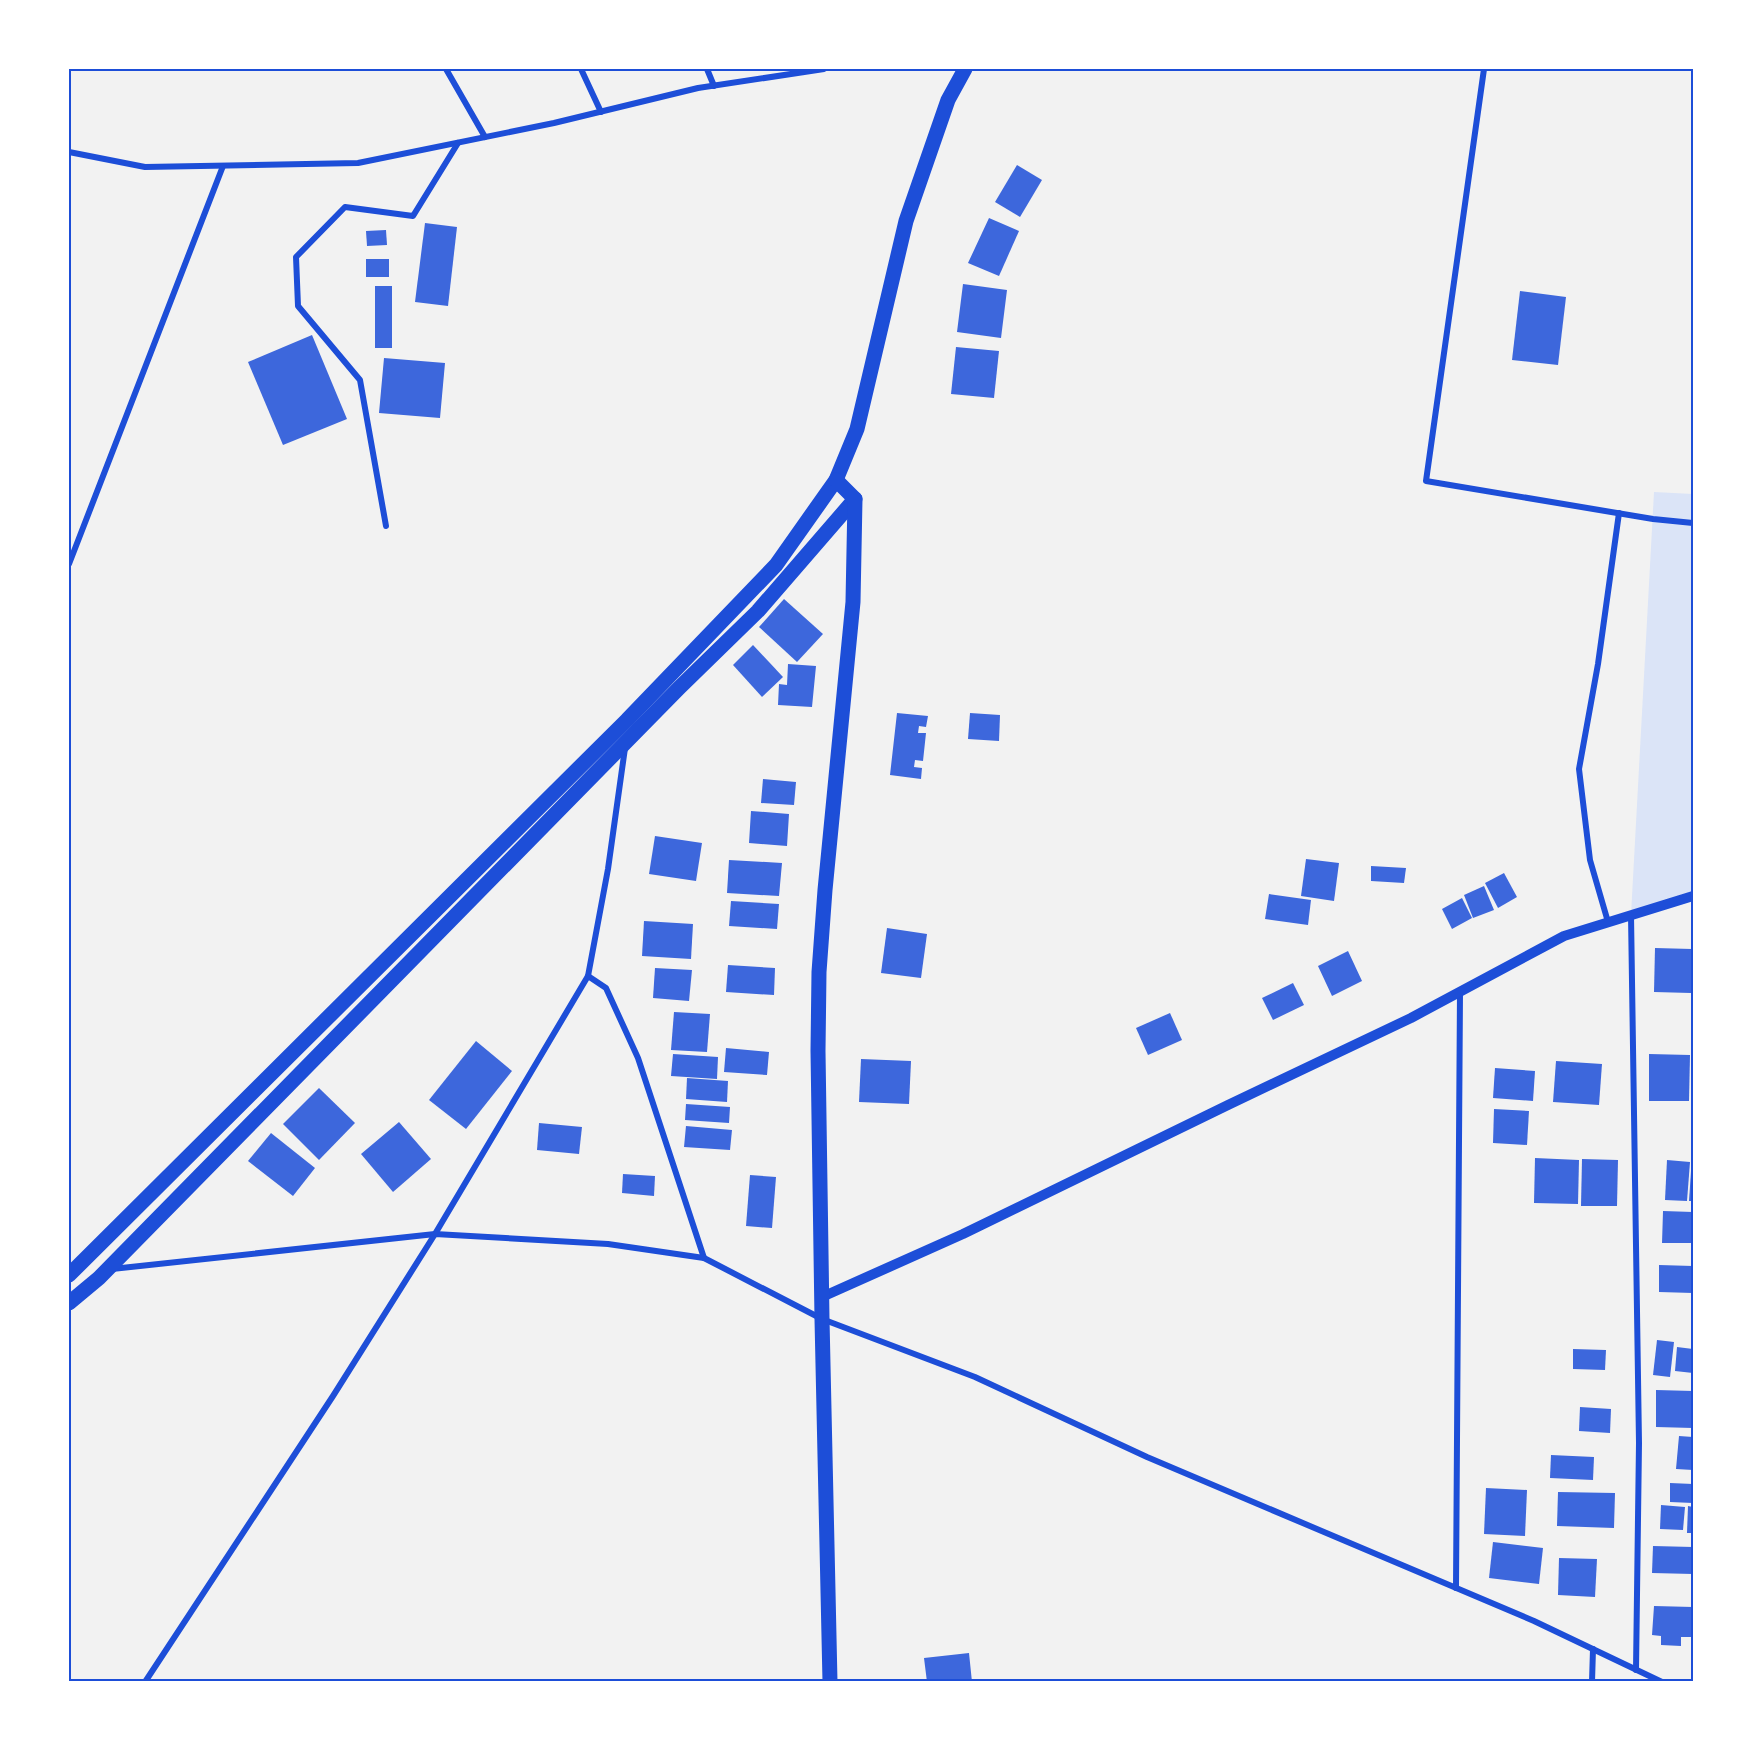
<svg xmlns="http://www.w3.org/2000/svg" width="1762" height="1751" font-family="Poppins,sans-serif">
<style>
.green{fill:#dbe4f7}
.building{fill:#3d67dc}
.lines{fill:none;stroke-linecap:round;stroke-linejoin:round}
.minor{stroke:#1d4ed8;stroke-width:6}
.tertiary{stroke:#1d4ed8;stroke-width:10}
.primary{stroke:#1d4ed8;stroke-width:15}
.neatline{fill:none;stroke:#1d4ed8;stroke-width:2}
</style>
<rect width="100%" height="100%" fill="#f2f2f2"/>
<polygon class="green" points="1654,492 1693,494 1693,896 1631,915"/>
<g class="building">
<polygon points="1017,165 1042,180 1020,217 995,202"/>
<polygon points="989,218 1019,231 999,276 968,263"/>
<polygon points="425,223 457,227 448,306 415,302"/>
<polygon points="386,230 387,245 367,246 366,231"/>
<rect x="366" y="259" width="23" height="18"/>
<polygon points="963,284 1007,290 1001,338 957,332"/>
<rect x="375" y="286" width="17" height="62"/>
<polygon points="1520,291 1566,297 1558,365 1512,360"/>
<polygon points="312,335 347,419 283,445 248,362"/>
<polygon points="956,347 999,351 994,398 951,394"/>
<polygon points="384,358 445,363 440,418 379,413"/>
<polygon points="784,599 823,634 797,662 759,627"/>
<polygon points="753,645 783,677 762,697 733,665"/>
<polygon points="788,664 816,666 812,707 778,705 779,684 787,685"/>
<polygon points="897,713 928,716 926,727 919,726 918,733 926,733 923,761 915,760 914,767 922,768 921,779 890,775"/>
<polygon points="970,713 1000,715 999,741 968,739"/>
<polygon points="763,779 796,782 794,805 761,803"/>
<polygon points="751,811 789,814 787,846 749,843"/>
<polygon points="655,836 702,843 696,881 649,874"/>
<polygon points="1306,859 1339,863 1334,901 1301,896"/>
<polygon points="729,860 782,863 779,896 727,893"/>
<polygon points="1371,866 1406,868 1404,883 1371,881"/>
<polygon points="1504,873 1517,897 1498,908 1485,883"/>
<polygon points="1484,886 1494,910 1473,918 1464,895"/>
<polygon points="1269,894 1311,900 1308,925 1265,919"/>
<polygon points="1462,898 1472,918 1452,929 1442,909"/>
<polygon points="731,901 779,904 777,929 729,926"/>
<polygon points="644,921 693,924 691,959 642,956"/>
<polygon points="887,928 927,934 921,978 881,973"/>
<polygon points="1655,948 1692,949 1691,993 1654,992"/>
<polygon points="1348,951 1362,981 1332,996 1318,966"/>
<polygon points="728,965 775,968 774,995 726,992"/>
<polygon points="655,968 692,970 689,1001 653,998"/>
<polygon points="1293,983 1304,1005 1273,1020 1262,998"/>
<polygon points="674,1012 710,1014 707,1052 671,1050"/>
<polygon points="1170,1013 1182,1040 1148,1055 1136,1028"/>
<polygon points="476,1041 512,1071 466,1129 429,1100"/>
<polygon points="726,1048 769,1052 767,1075 724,1072"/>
<polygon points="673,1054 718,1057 717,1079 671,1076"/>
<polygon points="1649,1054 1690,1055 1689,1101 1649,1101"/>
<polygon points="861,1059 911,1061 909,1104 859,1102"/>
<polygon points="1556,1061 1602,1064 1599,1105 1553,1102"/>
<polygon points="1495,1068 1535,1071 1533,1101 1493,1098"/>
<polygon points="687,1078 728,1081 727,1102 686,1099"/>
<polygon points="319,1088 355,1123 319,1160 283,1124"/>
<polygon points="686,1104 730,1107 729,1123 685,1120"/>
<polygon points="1494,1109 1529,1111 1527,1145 1493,1143"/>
<polygon points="399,1122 431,1159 393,1192 361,1154"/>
<polygon points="539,1123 582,1127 579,1154 537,1150"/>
<polygon points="686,1126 732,1130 730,1150 684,1147"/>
<polygon points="271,1133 315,1168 293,1196 248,1161"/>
<polygon points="1535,1158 1579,1160 1578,1204 1534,1203"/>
<polygon points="1582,1159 1618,1160 1617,1206 1581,1206"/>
<polygon points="1667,1160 1690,1162 1687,1201 1665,1200"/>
<polygon points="1691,1171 1693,1171 1693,1201 1689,1201"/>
<polygon points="623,1174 655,1176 654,1196 622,1193"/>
<polygon points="750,1175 776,1177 772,1228 746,1226"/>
<polygon points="1663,1211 1693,1212 1693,1243 1662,1243"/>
<polygon points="1659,1265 1693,1266 1693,1293 1659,1292"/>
<polygon points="1657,1340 1674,1342 1670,1377 1653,1375"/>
<polygon points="1677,1347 1693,1349 1693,1373 1675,1371"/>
<polygon points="1573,1349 1606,1350 1605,1370 1573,1369"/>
<polygon points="1656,1390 1693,1391 1693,1428 1656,1427"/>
<polygon points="1580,1407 1611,1409 1610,1433 1579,1431"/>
<polygon points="1679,1436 1693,1437 1693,1470 1676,1469"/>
<polygon points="1551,1455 1594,1457 1593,1480 1550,1478"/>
<polygon points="1670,1483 1693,1484 1693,1503 1670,1502"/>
<polygon points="1486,1488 1527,1490 1525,1536 1484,1534"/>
<polygon points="1558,1492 1615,1493 1614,1528 1557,1526"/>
<polygon points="1661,1505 1685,1507 1683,1530 1660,1529"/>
<polygon points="1688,1506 1693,1507 1693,1533 1687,1533"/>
<polygon points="1493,1542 1543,1548 1539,1584 1489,1578"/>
<polygon points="1653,1546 1693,1547 1693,1574 1652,1573"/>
<polygon points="1559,1558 1597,1559 1595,1597 1558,1595"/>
<polygon points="1654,1606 1693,1607 1691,1637 1681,1637 1681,1646 1661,1645 1661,1636 1652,1635"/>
<polygon points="969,1653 972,1682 944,1682 944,1680 927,1682 924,1658"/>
</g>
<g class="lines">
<g class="minor">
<polyline points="446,69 485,137"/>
<polyline points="581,69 601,112"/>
<polyline points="707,69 714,86"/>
<polyline points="1484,69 1426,481 1653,519 1693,523"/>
<polyline points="69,152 145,167 358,163 554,123 698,88 824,69"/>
<polyline points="386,526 360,380 298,306 296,257 345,207 413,216 458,143"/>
<polyline points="69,564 223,166"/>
<polyline points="1631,915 1639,1443 1636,1670"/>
<polyline points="1608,922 1590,860 1579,769 1598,664 1619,513"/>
<polyline points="588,976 606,988 638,1058 704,1258"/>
<polyline points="112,1269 435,1234 608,1244 704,1258 822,1319 975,1377 1147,1457 1534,1621 1662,1682"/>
<polyline points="1456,1588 1460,992"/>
<polyline points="145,1682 333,1396 435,1234 588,976 608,869 625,748"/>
<polyline points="1592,1682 1593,1649"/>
</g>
<polyline class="tertiary" points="822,1297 963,1234 1228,1105 1411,1018 1564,936 1693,896"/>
<g class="primary">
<polyline points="69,1275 627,720 776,565 836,480 857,429 906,221 948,100 965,69"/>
<polyline points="69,1303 99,1278 679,688 758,611 855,499"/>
<polyline points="830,1682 822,1319 818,1051 819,972 825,890 853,602 855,499 836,480"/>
</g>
</g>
<rect width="1762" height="1751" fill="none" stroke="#ffffff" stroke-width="141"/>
<rect x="70" y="70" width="1622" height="1610" class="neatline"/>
</svg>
